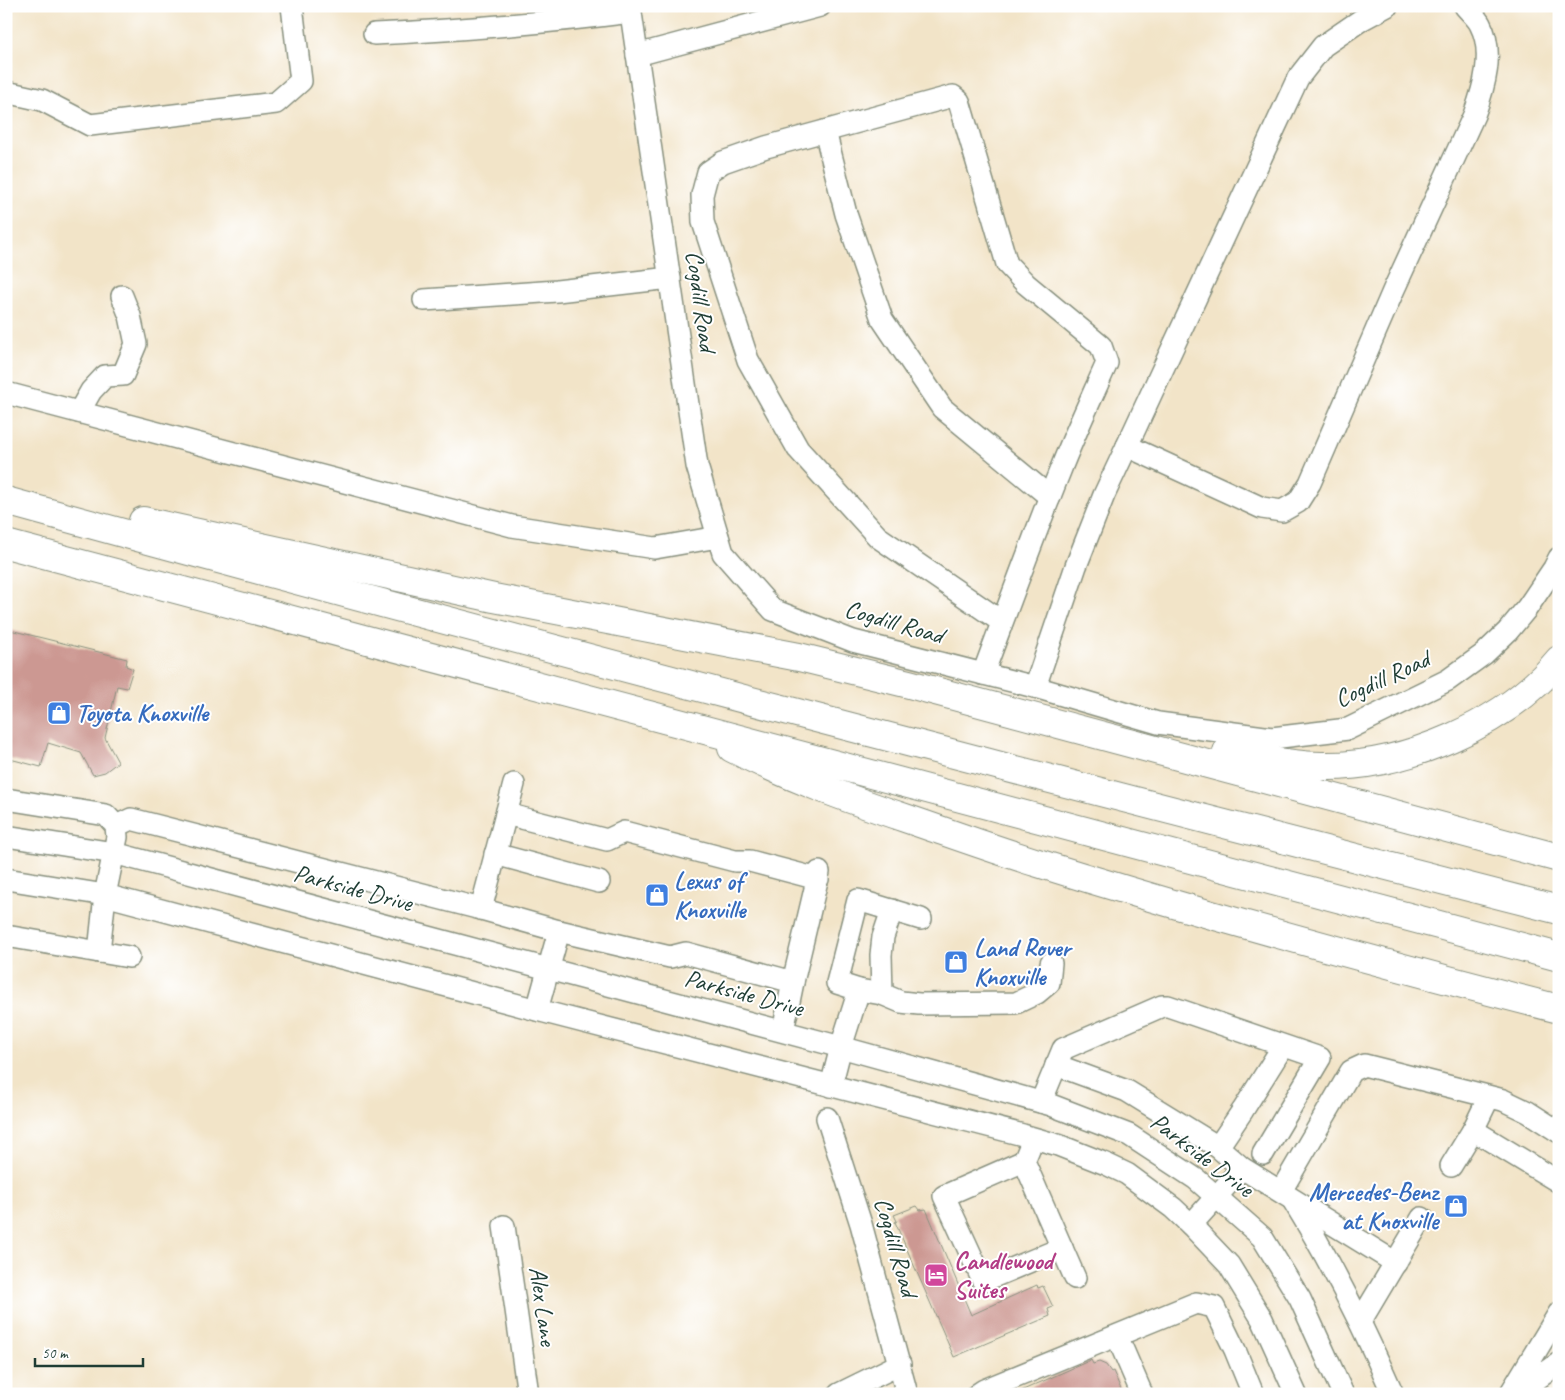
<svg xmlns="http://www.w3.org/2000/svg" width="1565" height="1400" font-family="Caveat,sans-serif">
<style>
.building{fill:#cc9892}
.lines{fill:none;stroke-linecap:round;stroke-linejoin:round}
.minor-casing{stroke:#88907e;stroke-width:24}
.highway-casing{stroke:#88907e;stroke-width:30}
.minor{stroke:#fff;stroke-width:21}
.highway{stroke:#fff;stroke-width:28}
.labels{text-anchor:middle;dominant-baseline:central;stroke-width:4;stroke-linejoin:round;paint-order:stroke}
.street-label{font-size:25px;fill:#1f3d34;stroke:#fff}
.shop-label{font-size:25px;font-weight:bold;fill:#366cbe;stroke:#fff;text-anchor:start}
.hotel-label{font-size:25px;font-weight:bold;fill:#b23c85;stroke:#fff;text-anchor:start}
</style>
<rect width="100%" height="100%" fill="#fff"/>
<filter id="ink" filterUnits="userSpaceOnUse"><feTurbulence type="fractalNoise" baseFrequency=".02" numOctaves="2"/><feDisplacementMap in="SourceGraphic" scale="10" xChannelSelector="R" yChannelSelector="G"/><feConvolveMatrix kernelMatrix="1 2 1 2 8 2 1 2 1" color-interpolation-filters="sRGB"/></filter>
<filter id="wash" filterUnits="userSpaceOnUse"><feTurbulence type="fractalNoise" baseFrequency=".0096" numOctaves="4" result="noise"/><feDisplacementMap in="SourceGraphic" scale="20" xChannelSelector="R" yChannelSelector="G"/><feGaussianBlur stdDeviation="1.12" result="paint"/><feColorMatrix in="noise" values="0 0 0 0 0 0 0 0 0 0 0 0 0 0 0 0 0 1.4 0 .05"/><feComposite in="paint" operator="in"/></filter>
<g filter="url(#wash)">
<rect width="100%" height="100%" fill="#f2e4c8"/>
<g id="blocks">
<g class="building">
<polygon points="6,629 127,659 126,666 133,669 127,688 117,686 105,738 118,762 105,772 93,775 81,753 48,743 41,767 6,758"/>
<polygon points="917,1206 920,1210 926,1209 971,1315 1037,1285 1038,1288 1043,1286 1053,1307 1048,1309 1050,1316 954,1357 895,1222 897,1221 894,1215"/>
<polygon points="1091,1360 1093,1364 1099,1362 1106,1365 1111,1372 1113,1371 1123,1394 1014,1394"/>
</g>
</g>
</g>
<g filter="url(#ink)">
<use href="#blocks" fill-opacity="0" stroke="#88907e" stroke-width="1"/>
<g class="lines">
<g class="minor-casing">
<g id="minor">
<polyline points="630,6 697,466 723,553 773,610 853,641 1035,687 1158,723 1272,738 1348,729 1448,680 1484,654 1508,631 1527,608 1554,568 1559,558"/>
<path d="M374,34C460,30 545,23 631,12"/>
<polyline points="637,55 820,6"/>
<polyline points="6,92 42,100 90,125 276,103 301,81 292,6"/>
<polyline points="825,131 846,214 882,319 942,408 1050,497"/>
<polyline points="424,300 557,291 670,278"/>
<polyline points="6,393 512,526 655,548 718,537"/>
<polyline points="79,412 91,391 105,376 123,375 136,344 130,316 122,296"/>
<polyline points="1127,446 1298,78 1323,46 1361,20 1387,6"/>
<path d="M983,674C1008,607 1033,538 1060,471C1074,435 1091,399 1107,363L1101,346L1026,284L1007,264L959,101L953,96L766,147L723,162L708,172L702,195L703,222L748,360L798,449L878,537L1002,622"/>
<path d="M1035,687L1076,566L1104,495L1127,446L1262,508L1282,511L1298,502L1310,483L1394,289L1474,115C1484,88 1495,52 1480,24C1477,18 1470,12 1465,6"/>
<polyline points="6,799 106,815 116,826 117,837 105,895 99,952"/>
<polyline points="506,814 607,840 624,832 735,861 750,861 818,879"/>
<polyline points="116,826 131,819 481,909 559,931 537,1010"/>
<polyline points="6,836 114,853 837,1046 1051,1105 1129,1135 1196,1179 1262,1237 1300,1299 1343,1394"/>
<polyline points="495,854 599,882"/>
<polyline points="6,879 105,895 537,1010 1023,1135 1058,1145 1106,1164 1127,1174 1173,1208 1191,1225 1229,1265 1262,1319 1296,1394"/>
<polyline points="481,909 514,784"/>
<polyline points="921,919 858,900 837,983 859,990 882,994 901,1002 919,1004 1016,1003 1037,993 1049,983 1051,963"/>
<polyline points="559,931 670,957 686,953 793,982"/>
<polyline points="6,936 129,957"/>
<polyline points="882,994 881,955 883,937 892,910"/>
<polyline points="783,1031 793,982 819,872"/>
<polyline points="1056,1065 1127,1091 1218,1147 1242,1168 1396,1263"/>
<polyline points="831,1086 841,1047 859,990"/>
<polyline points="1041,1102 1063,1049 1162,1006 1168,1006 1320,1058 1263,1154"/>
<polyline points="827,1118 861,1224 907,1394"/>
<polyline points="1473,1130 1559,1182"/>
<polyline points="1218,1147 1243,1110 1283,1046"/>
<polyline points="1029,1149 1024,1161 1075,1278"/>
<polyline points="1024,1161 944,1196 983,1281 1062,1248"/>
<polyline points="1451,1166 1473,1130 1489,1097"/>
<polyline points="1281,1191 1351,1071 1364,1065 1503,1100 1528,1112 1559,1132"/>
<path d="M1294,1202C1332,1264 1364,1328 1393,1394"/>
<polyline points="1191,1225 1242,1168"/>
<polyline points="504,1226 528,1394"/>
<polyline points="1360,1322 1422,1218"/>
<polyline points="1117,1336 1142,1394"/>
<polyline points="839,1394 900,1364"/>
<polyline points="978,1394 984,1390 1196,1303 1214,1307 1235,1350 1253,1394"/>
<polyline points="1510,1394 1559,1313"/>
<polyline points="1516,1394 1559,1363"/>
</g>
</g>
<g class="highway-casing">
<g id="highway">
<path d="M6,501C522,643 1040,777 1559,910"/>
<polyline points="143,521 494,598 799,657 909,684 1559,858"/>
<polyline points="6,544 1559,957"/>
<path d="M732,748C788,777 846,798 905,818C949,833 993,849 1038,863C1210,917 1384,964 1559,1009"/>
<path d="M1227,752C1257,759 1290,765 1321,766C1404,768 1506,724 1559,660"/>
</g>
</g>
<use href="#minor" class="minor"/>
<use href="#highway" class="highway"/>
</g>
</g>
<defs>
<g id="shop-square" transform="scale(1.25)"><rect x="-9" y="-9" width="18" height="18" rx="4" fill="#3f7fe0" stroke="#fff"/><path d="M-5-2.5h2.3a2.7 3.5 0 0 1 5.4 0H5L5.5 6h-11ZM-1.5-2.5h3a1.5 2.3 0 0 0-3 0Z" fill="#fff"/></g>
<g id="hotel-square" transform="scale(1.25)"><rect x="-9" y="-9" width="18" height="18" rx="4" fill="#d1479c" stroke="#fff"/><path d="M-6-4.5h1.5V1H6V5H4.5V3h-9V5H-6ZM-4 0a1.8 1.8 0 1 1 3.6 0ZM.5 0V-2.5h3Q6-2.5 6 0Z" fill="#fff"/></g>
</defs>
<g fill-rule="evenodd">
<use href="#shop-square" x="59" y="713"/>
<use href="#shop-square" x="657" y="895"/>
<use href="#shop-square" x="956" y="962"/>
<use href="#shop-square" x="1456" y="1206"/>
<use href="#hotel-square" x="936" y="1275"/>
</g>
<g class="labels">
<g class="street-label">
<text transform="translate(701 301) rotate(82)">Cogdill Road</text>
<text transform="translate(894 622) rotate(16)">Cogdill Road</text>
<text transform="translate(1382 679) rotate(-25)">Cogdill Road</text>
<text transform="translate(353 888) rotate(15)">Parkside Drive</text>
<text transform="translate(744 993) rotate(15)">Parkside Drive</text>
<text transform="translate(1202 1155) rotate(37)">Parkside Drive</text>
<text transform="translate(896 1247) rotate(74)">Cogdill Road</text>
<text transform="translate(543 1306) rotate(82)">Alex Lane</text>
</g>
<g class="shop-label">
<text x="76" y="713">Toyota Knoxville</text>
<text x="674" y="881">Lexus of<tspan x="674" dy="29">Knoxville</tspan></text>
<text x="974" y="948">Land Rover<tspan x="974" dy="29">Knoxville</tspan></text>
<text x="1438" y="1192" text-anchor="end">Mercedes-Benz<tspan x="1438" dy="29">at Knoxville</tspan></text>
</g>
<g class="hotel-label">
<text x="954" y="1261">Candlewood<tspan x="954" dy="29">Suites</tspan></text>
</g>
</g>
<rect width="1565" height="1400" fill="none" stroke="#fff" stroke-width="25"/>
<path d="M35 1358v8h108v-8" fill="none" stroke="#1f3d34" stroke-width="2.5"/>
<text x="42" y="1358" font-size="15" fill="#1f3d34" stroke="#ffffff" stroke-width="4" paint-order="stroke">50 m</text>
</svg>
